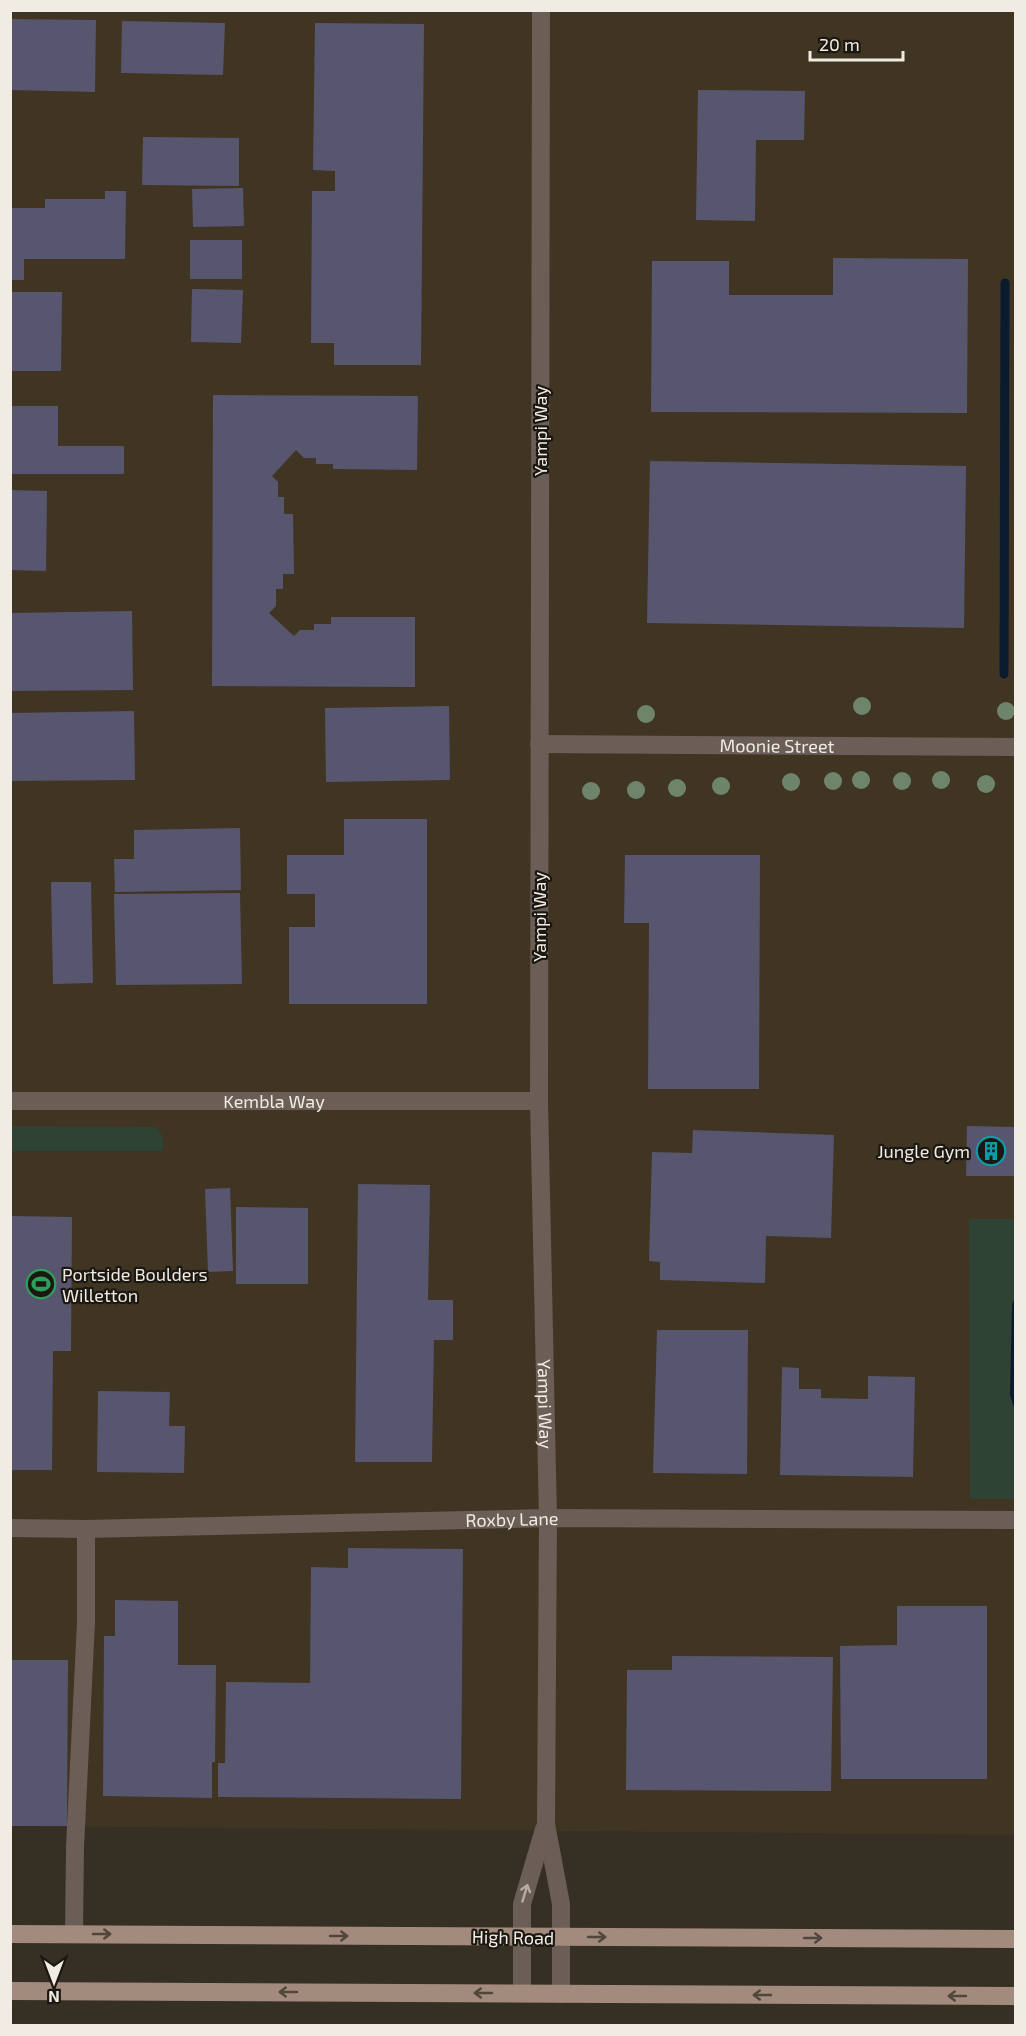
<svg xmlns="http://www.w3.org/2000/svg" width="1026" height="2036" font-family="'Exo 2',sans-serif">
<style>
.built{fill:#403523}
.green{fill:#2f4334}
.water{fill:#0b1b2e}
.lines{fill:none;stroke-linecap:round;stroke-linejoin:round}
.stream{stroke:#0b1b2e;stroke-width:9}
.building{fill:#58556f}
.minor{stroke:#6a5e57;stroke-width:18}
.major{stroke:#a28b7c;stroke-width:18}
.tree{fill:#6e856c}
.oneway{stroke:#b4aca4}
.oneway2{stroke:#51463c}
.labels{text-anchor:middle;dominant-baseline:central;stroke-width:4.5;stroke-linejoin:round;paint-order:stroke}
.street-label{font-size:18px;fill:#f0ebe3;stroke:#1b1812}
.poi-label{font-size:18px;fill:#f0ebe3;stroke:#1b1812;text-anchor:end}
</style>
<rect width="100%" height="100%" fill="#362f23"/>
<polygon class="built" points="11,11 1015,11 1015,1835 11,1826"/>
<g class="green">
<path d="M11,1126L156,1127C163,1135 165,1141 162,1151H11Z"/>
<polygon points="969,1219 1015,1219 1015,1499 970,1499"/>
</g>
<polygon class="water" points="1015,1298 1015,1411 1010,1395 1012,1304"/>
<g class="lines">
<polyline class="stream" points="1004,674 1005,283"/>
</g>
<g class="building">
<polygon points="10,19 96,20 95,92 10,90"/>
<polygon points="122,21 225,23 223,75 121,73"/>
<polygon points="315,23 424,24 421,365 334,365 334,343 311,343 312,191 335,191 335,171 313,170"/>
<polygon points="698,90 805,91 804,140 756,140 755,221 696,220"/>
<polygon points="143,137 239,138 239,186 142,185"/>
<polygon points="243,188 244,226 193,227 192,189"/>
<polygon points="105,191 126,191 125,259 24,259 24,280 10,280 10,208 45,208 45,199 105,199"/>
<rect x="190" y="240" width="52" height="39"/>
<polygon points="833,258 968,259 967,413 651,412 652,261 729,261 729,295 833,295"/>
<polygon points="192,289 243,290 241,343 191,342"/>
<polygon points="10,292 62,292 61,371 10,371"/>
<polygon points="213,395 418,396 417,470 333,469 333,464 316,464 316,458 304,458 296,450 272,476 278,482 278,497 284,497 284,514 293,514 294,574 283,574 283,589 276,589 276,606 269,613 294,636 300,630 314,630 314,624 331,624 331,617 415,617 415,687 212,686"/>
<polygon points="10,406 58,406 58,446 124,446 124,474 10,474"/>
<polygon points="650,461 966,466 964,628 647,623"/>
<polygon points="10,490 47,491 46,571 10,570"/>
<polygon points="132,611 133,690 10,691 10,613"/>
<polygon points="449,706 450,780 326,782 325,708"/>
<polygon points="134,711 135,780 10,781 10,713"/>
<polygon points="344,819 427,819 427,1004 289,1004 289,927 315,927 315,894 287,894 287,855 344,855"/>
<polygon points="240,828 241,890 115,892 114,859 134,859 134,830"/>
<polygon points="625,855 760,855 759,1089 648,1089 649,923 624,923"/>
<polygon points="51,882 91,882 93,983 53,984"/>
<polygon points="240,893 242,984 116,985 114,894"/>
<polygon points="967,1126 1016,1127 1016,1176 966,1176"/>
<polygon points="693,1130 834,1135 831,1238 766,1236 765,1283 660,1280 660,1262 649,1261 652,1152 692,1153"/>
<polygon points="358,1184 430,1185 428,1300 453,1300 453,1340 434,1340 432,1462 355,1462"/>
<polygon points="230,1188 233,1271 208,1272 205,1189"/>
<polygon points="236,1207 308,1208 308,1284 236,1284"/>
<polygon points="10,1216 72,1217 71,1351 53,1351 52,1470 10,1470"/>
<polygon points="657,1330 748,1330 747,1474 653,1473"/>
<polygon points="782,1367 799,1368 799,1389 821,1389 821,1398 868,1399 868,1376 915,1377 913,1477 780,1475"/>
<polygon points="98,1391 170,1392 169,1426 185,1426 184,1473 97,1472"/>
<polygon points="348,1548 463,1549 461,1799 218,1797 218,1763 225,1763 226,1682 310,1683 311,1567 348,1568"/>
<polygon points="115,1600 178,1601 178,1665 216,1665 215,1762 212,1762 212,1798 103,1796 104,1636 115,1636"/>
<polygon points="897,1606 987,1606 987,1779 841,1779 840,1646 897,1645"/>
<polygon points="672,1656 833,1657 831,1791 626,1790 627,1670 672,1670"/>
<polygon points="10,1660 68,1660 67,1826 10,1826"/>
</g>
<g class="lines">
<g class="minor">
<path id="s1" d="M541,10L539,1101L548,1518L546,1824L561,1904V1994"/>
<path id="s2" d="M539,744L1016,747"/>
<path id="s3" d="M10,1101H539"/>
<path id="s4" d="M10,1528L86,1529L548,1518L1016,1520"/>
<polyline points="74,1934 75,1847 86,1622 86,1529"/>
<polyline points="522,1993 522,1904 544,1829"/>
</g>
<g class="major">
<polyline points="10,1934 1016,1939"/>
<polyline points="10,1991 1016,1996"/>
</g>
</g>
<g class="tree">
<circle cx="862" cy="706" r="9"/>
<circle cx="1006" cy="711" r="9"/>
<circle cx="646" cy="714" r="9"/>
<circle cx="861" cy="780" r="9"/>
<circle cx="941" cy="780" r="9"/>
<circle cx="833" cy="781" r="9"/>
<circle cx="902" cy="781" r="9"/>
<circle cx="791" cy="782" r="9"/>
<circle cx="986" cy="784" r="9"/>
<circle cx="721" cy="786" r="9"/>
<circle cx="677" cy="788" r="9"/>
<circle cx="636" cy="790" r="9"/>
<circle cx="591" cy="791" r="9"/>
</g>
<defs><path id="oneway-shaft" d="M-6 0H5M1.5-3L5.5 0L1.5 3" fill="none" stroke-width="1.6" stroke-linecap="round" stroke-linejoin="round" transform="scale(1.5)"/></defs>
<use class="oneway" href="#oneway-shaft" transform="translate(525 1893) rotate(-73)"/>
<g class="oneway2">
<use href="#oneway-shaft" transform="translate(102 1934)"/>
<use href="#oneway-shaft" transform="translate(339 1936)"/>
<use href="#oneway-shaft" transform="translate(597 1937)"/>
<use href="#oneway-shaft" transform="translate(813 1938)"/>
<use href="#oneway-shaft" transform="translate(288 1992) rotate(-180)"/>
<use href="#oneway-shaft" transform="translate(483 1993) rotate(180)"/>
<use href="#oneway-shaft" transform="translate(762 1995) rotate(-180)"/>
<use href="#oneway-shaft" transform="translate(957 1996) rotate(-180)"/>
</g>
<defs>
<g id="building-ring" transform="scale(1.5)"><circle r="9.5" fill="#1b1812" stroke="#0f9aa8" stroke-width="1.5"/><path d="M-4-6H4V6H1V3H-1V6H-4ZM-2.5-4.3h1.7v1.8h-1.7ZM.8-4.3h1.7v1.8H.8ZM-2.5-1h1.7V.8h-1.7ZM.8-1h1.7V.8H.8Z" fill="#0f9aa8"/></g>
<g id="stadium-ring" transform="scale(1.5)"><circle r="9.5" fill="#1b1812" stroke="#2e9e5b" stroke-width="1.5"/><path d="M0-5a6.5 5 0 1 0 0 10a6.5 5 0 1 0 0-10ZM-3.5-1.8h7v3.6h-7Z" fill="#2e9e5b"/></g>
</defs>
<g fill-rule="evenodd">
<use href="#building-ring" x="991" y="1151"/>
<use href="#stadium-ring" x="41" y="1284"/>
</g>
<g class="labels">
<g class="street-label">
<text transform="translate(540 431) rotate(-90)">Yampi Way</text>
<text stroke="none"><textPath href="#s2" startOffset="238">Moonie Street</textPath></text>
<text transform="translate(539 917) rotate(-90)">Yampi Way</text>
<text stroke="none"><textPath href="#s3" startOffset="264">Kembla Way</textPath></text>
<text stroke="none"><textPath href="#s1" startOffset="1394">Yampi Way</textPath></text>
<text stroke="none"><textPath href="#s4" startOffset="502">Roxby Lane</textPath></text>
<text transform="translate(513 1937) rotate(1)">High Road</text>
</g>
<g class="poi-label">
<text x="970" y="1151">Jungle Gym</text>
<text x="62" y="1274" text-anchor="start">Portside Boulders<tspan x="62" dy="21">Willetton</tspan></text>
</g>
</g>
<rect width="1026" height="2036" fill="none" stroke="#f0ebe3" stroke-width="24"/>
<g transform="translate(54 1982) rotate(180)" stroke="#1b1812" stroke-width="4.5" paint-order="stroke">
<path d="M0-4.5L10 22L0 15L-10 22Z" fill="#f0ebe3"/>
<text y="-9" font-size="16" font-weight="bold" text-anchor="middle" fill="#f0ebe3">N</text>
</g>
<path d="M810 51v9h93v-9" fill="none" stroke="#f0ebe3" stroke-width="3"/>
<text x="819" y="51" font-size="18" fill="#f0ebe3" stroke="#1b1812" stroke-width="4.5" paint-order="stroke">20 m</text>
</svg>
